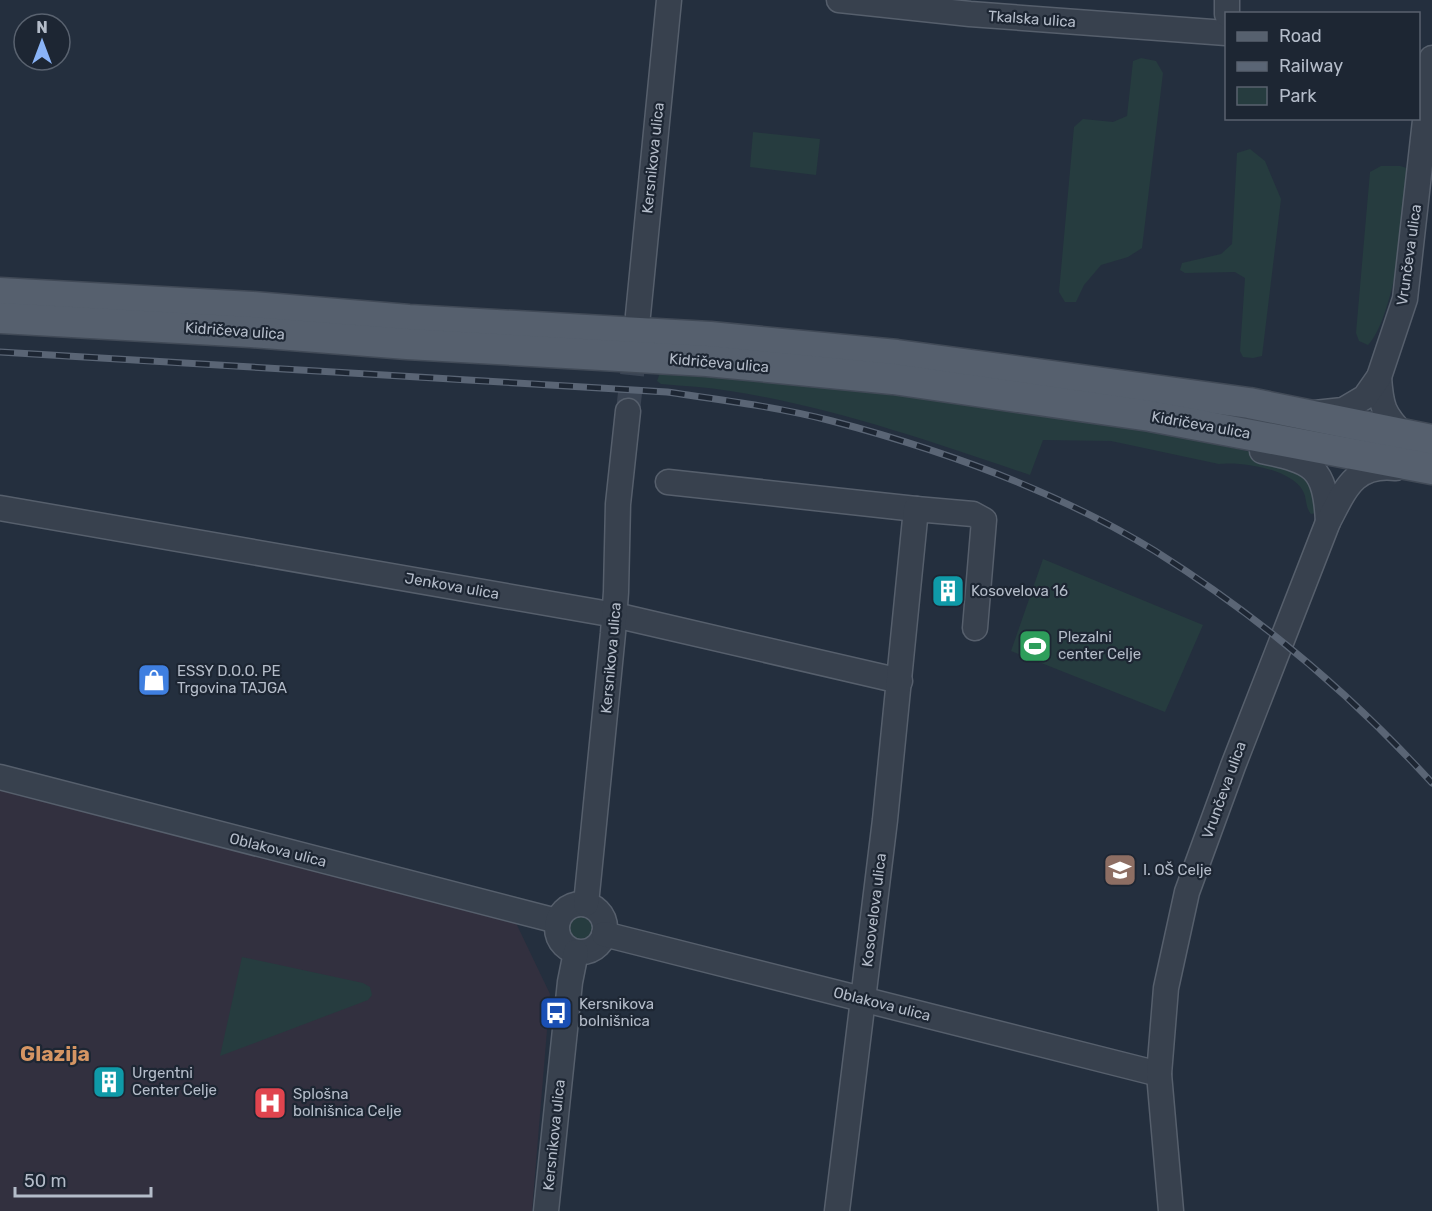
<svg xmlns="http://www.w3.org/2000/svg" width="1432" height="1211" font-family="Rubik,sans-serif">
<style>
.medical{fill:#32303f}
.green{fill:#263c3f}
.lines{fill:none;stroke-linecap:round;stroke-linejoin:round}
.minor-tunnel{stroke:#3a4453;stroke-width:24;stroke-dasharray:24 12;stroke-linecap:butt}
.minor-casing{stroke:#565f6c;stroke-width:27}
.major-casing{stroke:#414a57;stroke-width:33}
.minor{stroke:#38414e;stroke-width:24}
.major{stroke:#56606e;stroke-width:30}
.rail-casing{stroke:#5a6575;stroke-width:7}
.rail{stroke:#1d2633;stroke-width:4.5;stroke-dasharray:14;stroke-linecap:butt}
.labels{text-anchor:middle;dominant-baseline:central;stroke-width:4.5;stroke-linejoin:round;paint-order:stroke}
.street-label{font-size:15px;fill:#b4bcc9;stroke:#1d2633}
.poi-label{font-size:15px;fill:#b4bcc9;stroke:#1d2633;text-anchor:start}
.district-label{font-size:21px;font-weight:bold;fill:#d59563;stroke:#1d2633}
</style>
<rect width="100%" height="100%" fill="#242f3e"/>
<polygon class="medical" points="0,789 516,923 550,994 532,1211 0,1211"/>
<g class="green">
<polygon points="1141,58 1156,61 1163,73 1142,248 1128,257 1101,265 1084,285 1076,302 1065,302 1059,292 1074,127 1083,119 1113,122 1127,116 1133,61"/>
<polygon points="753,132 820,139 816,175 750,167"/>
<polygon points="1250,149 1265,161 1281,199 1262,356 1253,358 1243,357 1240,351 1245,278 1235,272 1185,273 1180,270 1182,263 1221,254 1232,244 1237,153"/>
<path d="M1381,166H1400L1410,169L1412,181C1405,219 1393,319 1368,345L1359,341L1356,333L1370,172Z"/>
<path d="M661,370L779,378L1050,410L1285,459L1315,481L1316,513L1311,514C1305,507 1307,498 1303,491C1291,469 1241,461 1219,464L1111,441L1043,440L1030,475C932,442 833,407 730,391C707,387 684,386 661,384L657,381Z"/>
<polygon points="1043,559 1203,625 1165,712 1011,651"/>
<circle cx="581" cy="927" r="12"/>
<polygon points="242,957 363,983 370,987 372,995 368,1000 220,1056"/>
</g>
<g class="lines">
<polyline class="minor-tunnel" points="628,411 636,339"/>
<g class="minor-casing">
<g id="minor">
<polyline points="839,0 970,14 1226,33"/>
<polyline points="1227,0 1227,14"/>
<polyline points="638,315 669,0"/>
<path d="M1379,377C1381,406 1383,414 1404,435"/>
<polyline points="1315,413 1343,410 1365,397 1379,377 1405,299 1432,58"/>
<path d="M1262,451C1313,462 1325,466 1328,522"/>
<polyline points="668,482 916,509"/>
<polyline points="0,508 615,615 900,681"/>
<polyline points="0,777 557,921"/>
<circle cx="581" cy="928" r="24"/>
<polyline points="586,904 613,633 616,592 618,504 628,411"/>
<polyline points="604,934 1159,1074"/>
<polyline points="546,1211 570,982 576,952"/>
<polyline points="837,1211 885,820 916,509 973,514 984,520 975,628"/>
<path d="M1171,1211L1159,1074L1166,988L1187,892L1233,766L1328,522C1345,490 1354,463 1396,468"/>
</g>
</g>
<g class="major-casing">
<g id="major">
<polyline points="0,293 252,307 409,320 710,337 897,355 1249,403 1432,440"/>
<polyline points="0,318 251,332 407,344 707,361 893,379 1150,416 1432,469"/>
</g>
</g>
<use href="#minor" class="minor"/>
<use href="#major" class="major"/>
<g class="rail-casing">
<path id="rail" d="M0,352L667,392C722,400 778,407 832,421C943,450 1057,491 1155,551C1257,615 1351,694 1432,783"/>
</g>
<use href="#rail" class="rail"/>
</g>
<defs>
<g id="building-square" transform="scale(1.725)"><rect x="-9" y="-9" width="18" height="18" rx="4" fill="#0f9aa8" stroke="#1d2633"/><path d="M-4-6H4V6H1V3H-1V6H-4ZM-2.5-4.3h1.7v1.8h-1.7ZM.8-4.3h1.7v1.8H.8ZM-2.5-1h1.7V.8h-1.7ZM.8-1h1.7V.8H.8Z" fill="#fff"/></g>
<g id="stadium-square" transform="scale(1.725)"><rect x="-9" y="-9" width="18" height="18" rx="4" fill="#2e9e5b" stroke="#1d2633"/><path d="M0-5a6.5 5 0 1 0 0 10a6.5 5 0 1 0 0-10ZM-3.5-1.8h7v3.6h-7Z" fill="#fff"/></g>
<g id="shop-square" transform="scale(1.725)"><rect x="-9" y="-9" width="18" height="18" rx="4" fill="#3f7fe0" stroke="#1d2633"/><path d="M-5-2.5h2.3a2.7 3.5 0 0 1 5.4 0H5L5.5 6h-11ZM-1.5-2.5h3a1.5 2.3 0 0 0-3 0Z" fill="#fff"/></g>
<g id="school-square" transform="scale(1.725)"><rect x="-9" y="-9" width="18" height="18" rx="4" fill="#8d6e63" stroke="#1d2633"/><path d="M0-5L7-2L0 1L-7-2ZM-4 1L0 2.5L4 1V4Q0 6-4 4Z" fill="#fff"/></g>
<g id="bus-square" transform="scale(1.725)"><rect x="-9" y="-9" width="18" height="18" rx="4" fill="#1a4fb4" stroke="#1d2633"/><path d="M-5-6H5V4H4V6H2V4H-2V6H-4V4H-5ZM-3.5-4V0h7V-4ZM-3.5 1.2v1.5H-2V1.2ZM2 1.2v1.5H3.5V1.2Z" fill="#fff"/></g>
<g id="hospital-square" transform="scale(1.725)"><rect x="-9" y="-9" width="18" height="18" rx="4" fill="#e0444e" stroke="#1d2633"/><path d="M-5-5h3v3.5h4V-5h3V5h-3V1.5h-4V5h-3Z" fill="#fff"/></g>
</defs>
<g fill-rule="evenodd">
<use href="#building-square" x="948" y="591"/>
<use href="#stadium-square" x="1035" y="646"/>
<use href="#shop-square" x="154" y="680"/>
<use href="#school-square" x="1120" y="870"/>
<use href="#bus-square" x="556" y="1013"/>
<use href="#building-square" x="109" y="1082"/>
<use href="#hospital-square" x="270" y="1103"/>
</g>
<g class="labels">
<g class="street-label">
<text transform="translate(1032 19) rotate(4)">Tkalska ulica</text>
<text transform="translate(653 158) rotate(-84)">Kersnikova ulica</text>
<text transform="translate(1409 255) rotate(-82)">Vrunčeva ulica</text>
<text transform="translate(235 331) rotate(4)">Kidričeva ulica</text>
<text transform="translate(719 363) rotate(5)">Kidričeva ulica</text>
<text transform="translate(1201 425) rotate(10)">Kidričeva ulica</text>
<text transform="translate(452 586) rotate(10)">Jenkova ulica</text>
<text transform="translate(611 658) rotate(-85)">Kersnikova ulica</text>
<text transform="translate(1224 790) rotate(-70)">Vrunčeva ulica</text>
<text transform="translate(278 850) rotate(14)">Oblakova ulica</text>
<text transform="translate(874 910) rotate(-83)">Kosovelova ulica</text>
<text transform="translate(882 1004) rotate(14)">Oblakova ulica</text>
<text transform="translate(554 1135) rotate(-84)">Kersnikova ulica</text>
</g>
<g class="poi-label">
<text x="971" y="591">Kosovelova 16</text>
<text x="1058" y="637">Plezalni<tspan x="1058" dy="17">center Celje</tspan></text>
<text x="177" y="671">ESSY D.O.O. PE<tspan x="177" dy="17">Trgovina TAJGA</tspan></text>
<text x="1143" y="870">I. OŠ Celje</text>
<text x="579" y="1004">Kersnikova<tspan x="579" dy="17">bolnišnica</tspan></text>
<text x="132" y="1073">Urgentni<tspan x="132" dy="17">Center Celje</tspan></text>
<text x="293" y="1094">Splošna<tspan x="293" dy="17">bolnišnica Celje</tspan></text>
</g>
<g class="district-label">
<text x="55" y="1053">Glazija</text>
</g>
</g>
<rect x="1225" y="12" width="195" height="108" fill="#1d2633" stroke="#59626f" stroke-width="1.5"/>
<rect x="1237" y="32" width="30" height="9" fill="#56606e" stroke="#59626f" stroke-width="1.5"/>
<text x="1279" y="42" font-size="18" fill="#b4bcc9">Road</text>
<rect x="1237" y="62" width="30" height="9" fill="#5a6575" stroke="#59626f" stroke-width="1.5"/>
<text x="1279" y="72" font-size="18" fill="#b4bcc9">Railway</text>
<rect x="1237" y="87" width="30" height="18" fill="#263c3f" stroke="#59626f" stroke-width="1.5"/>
<text x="1279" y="102" font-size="18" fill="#b4bcc9">Park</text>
<g transform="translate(42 42)"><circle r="28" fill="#1d2633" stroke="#59626f" stroke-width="1.5"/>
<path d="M0-4.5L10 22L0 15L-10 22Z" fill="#8ab4f8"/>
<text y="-9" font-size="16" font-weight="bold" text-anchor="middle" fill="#b4bcc9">N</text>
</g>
<path d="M15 1187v9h136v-9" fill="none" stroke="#b4bcc9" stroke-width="3"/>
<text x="24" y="1187" font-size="18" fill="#b4bcc9" stroke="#1d2633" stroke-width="4.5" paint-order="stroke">50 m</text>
</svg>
